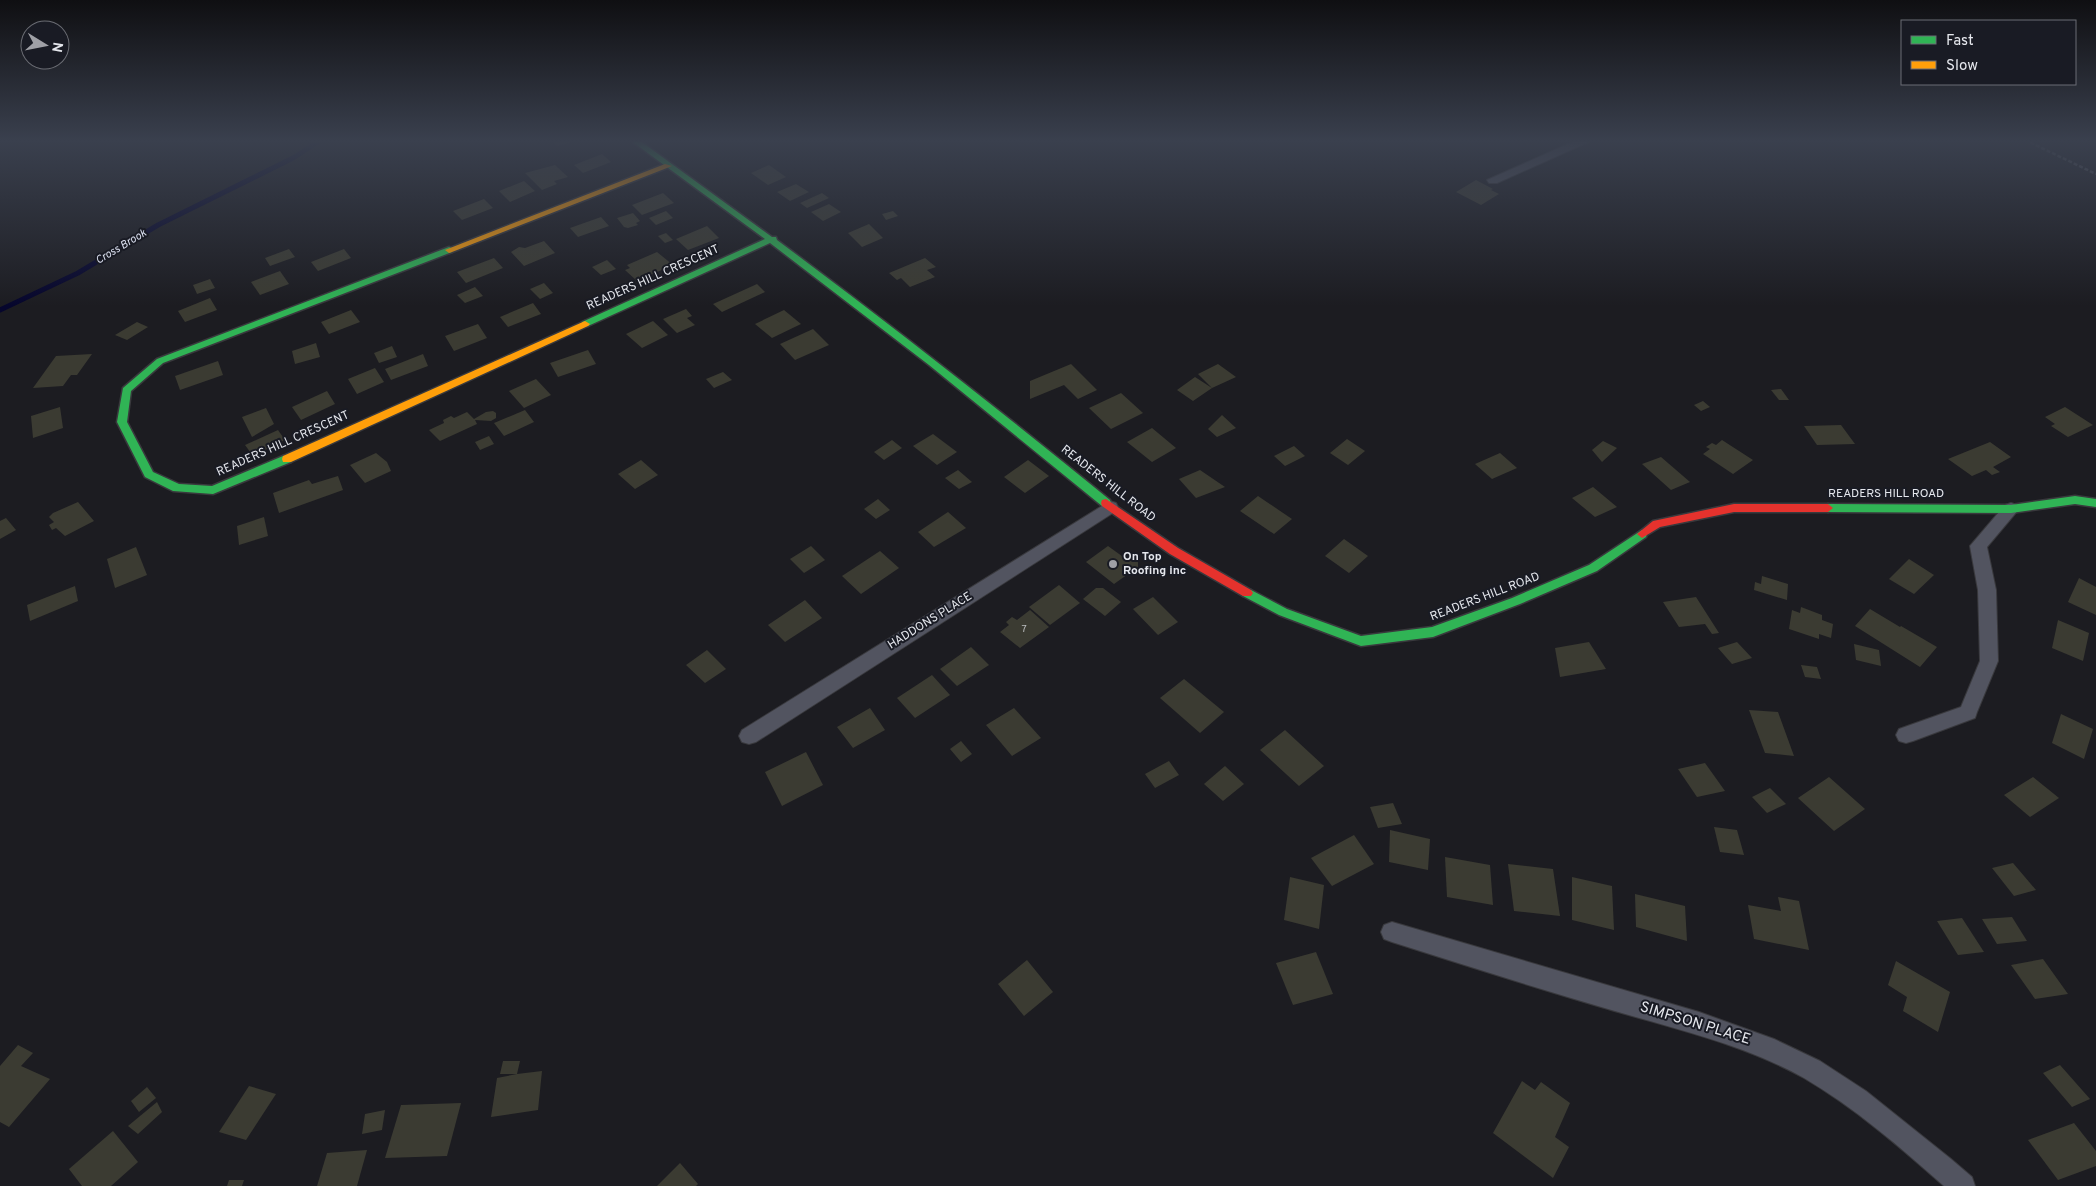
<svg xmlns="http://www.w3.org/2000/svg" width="2096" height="1186" font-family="Overpass,sans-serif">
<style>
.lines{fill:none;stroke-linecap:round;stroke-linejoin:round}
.stream{stroke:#06062d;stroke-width:5}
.building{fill:#3b3b32}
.street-casing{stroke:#39393d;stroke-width:2}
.fast-casing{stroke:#39393d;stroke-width:3}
.slow-casing{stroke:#39393d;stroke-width:3}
.jam-casing{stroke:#39393d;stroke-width:3}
.path{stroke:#56585f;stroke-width:2.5;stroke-dasharray:4 2;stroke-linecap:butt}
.street{fill:#525460;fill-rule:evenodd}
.fast{fill:#30b455;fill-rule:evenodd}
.slow{fill:#ff9f0a;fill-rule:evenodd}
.jam{fill:#e5322d;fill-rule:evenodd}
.poi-dot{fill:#9fa0a6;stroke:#191b24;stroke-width:2}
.labels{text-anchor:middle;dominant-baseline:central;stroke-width:4;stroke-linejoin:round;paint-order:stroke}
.number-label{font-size:10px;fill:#babcbe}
.far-water-label{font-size:11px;font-style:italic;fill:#dce1f1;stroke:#191b24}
.street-label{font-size:12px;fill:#e5e7ed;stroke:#191b24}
.poi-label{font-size:12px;font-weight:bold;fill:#e5e7ed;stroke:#191b24;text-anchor:start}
.near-street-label{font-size:15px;fill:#e5e7ed;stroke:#191b24}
</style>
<rect width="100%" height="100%" fill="#1c1c21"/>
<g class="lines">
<polyline class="stream" points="0,310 78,273 158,225 293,158 321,140"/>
</g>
<g class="building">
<polygon points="551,140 580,140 557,146"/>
<polygon points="602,154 611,162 583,173 574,165"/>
<polygon points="555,165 568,177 554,181 557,184 542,190 525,173"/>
<polygon points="769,165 786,177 768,185 751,173"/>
<polygon points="1476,180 1493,189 1491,190 1499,194 1481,205 1456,192"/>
<polygon points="524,181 535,191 510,202 499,191"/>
<polygon points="796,184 809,192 790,201 777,192"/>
<polygon points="663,193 674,203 642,215 632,205"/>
<polygon points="822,193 829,198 807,208 800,203"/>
<polygon points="484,199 493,208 462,220 453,211"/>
<polygon points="829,204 841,212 823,221 811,212"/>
<polygon points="666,211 673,218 656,225 649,218"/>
<polygon points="893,211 898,216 886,220 882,214"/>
<polygon points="633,213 640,221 636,223 638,225 628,228 624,227 617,218"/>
<polygon points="601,217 609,226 578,237 570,228"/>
<polygon points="869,224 883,238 862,247 848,233"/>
<polygon points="707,226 719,238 688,250 676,239"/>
<polygon points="666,233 673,240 665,243 658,236"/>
<polygon points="544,241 555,253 524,266 511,252 519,247 525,248"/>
<polygon points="289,249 295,257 270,266 265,258"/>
<polygon points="344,249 351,258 318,271 311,262"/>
<polygon points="657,252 673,265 637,281 625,270 630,268 627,265"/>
<polygon points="494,258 503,268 466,283 457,272"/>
<polygon points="925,258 936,267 927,270 935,277 910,287 901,278 897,280 889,273"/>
<polygon points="607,260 616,269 601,275 592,267"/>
<polygon points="280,271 289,284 260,295 251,282"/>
<polygon points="210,279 215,288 197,294 193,285"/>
<polygon points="544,283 553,293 540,299 530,289"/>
<polygon points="757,284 765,292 722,312 713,304"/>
<polygon points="475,287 483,296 465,303 457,295"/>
<polygon points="210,298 217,310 185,322 178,311"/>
<polygon points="533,303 541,314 508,327 500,317"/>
<polygon points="686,309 692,316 687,318 695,325 677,333 663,319"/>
<polygon points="351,310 360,322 329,334 321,322"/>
<polygon points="784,310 801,324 772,338 755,324"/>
<polygon points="653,321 668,335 642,348 626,334"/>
<polygon points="137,322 148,327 127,340 115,335"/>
<polygon points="478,324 487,338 454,351 445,336"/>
<polygon points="813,329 829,345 795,360 780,344"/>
<polygon points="316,343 320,357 295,364 292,351"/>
<polygon points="392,346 397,357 379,363 374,353"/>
<polygon points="588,350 596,364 558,377 550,363"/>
<polygon points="92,354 77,375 71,375 63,386 33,388 56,356"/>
<polygon points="423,354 428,366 391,380 385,369"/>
<polygon points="218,361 223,375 180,390 175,376"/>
<polygon points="1071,364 1097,390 1078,399 1064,385 1030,399 1030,381"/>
<polygon points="1218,364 1236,377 1212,388 1193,401 1177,390 1195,377 1212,388 1198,374"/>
<polygon points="375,368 384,382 357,394 348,379"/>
<polygon points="723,372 732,380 714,388 706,379"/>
<polygon points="536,379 551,395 524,408 509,391"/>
<polygon points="1781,389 1789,400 1779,400 1771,390"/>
<polygon points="327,391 335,404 301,420 292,407"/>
<polygon points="1121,393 1143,413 1111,429 1089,408"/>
<polygon points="1703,401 1710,407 1701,411 1694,405"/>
<polygon points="60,407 63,428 33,438 31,416"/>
<polygon points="2065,407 2093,425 2068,437 2051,426 2055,424 2045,417"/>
<polygon points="266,408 274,424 252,437 242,417"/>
<polygon points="525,410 534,422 504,436 494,423"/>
<polygon points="493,411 496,413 496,418 491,421 475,420 477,424 440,441 429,430 444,423 443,420 451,416 454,418 467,412 474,419 486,412"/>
<polygon points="1222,415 1236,428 1217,437 1208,429"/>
<polygon points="1841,425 1855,444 1817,445 1804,426"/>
<polygon points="1152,428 1176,448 1152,462 1127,442"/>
<polygon points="278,430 285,440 253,456 245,445"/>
<polygon points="933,434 957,452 937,465 913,446"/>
<polygon points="489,436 494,444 480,450 475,442"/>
<polygon points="1347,439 1365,451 1348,465 1330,453"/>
<polygon points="892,440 902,448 884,460 874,452"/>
<polygon points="1722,440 1753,460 1733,474 1703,454 1710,449 1706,447 1712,443 1716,445"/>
<polygon points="1603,441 1617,448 1602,462 1592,450"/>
<polygon points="1990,442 2011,457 1993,467 2000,472 1992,475 1986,470 1972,476 1948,459"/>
<polygon points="1294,446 1305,456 1285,466 1274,456"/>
<polygon points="376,453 387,462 391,471 365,483 350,465"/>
<polygon points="1500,453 1517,468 1492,479 1475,464"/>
<polygon points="1661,457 1690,482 1671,490 1642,464"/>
<polygon points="641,460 658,475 635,489 618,474"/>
<polygon points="1028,460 1049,476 1025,493 1004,477"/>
<polygon points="958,470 972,482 959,489 945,478"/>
<polygon points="1200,470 1225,487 1196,498 1179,479"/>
<polygon points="338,476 343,490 279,513 273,493 309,480 312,484"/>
<polygon points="1593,487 1617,507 1595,517 1572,498"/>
<polygon points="1258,496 1292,519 1274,534 1240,511"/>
<polygon points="878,499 890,510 876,519 864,509"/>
<polygon points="78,502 94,521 65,536 56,528 52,530 49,525 54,522 49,517 53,513"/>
<polygon points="948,512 966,528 934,547 918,532"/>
<polygon points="264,517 268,536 239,545 237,526"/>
<polygon points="6,518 16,530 0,539 0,521"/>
<polygon points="1344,539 1368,556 1349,573 1325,556"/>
<polygon points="811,546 825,560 804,573 790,559"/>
<polygon points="1108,546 1126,559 1134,558 1138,562 1138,567 1114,584 1086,562"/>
<polygon points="136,547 147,575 115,588 107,559"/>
<polygon points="880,551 899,568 861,594 842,576"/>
<polygon points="1909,559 1934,575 1914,594 1889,579"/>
<polygon points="1762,576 1788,584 1787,600 1754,590 1755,582 1761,584"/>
<polygon points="2079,578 2096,587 2096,615 2068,602"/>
<polygon points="1059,585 1080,603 1050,625 1029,607"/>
<polygon points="75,586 78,601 30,621 27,605"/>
<polygon points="1096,588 1103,588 1121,602 1105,616 1083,599"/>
<polygon points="1153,597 1178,622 1158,635 1133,609"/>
<polygon points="1696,597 1719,633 1712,634 1705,624 1679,627 1663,602"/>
<polygon points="805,600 822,618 785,642 768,625"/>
<polygon points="1801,607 1822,615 1822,620 1833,624 1831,638 1819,634 1819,639 1789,629 1792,610 1800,613"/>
<polygon points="1870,609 1900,627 1901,626 1937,647 1920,667 1855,626"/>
<polygon points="1030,610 1049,627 1020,648 1000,632 1009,625 1006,622 1012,617 1017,620"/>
<polygon points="2058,620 2089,633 2083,661 2052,648"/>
<polygon points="1589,642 1606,669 1560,677 1555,648"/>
<polygon points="1737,642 1752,658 1732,664 1718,648"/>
<polygon points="1854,644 1879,650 1881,666 1856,660"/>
<polygon points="971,647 989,665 957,686 940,669"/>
<polygon points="707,650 726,669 705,683 686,665"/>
<polygon points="1801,665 1817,667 1821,679 1805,677"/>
<polygon points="932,675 950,695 915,718 897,698"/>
<polygon points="1184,679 1224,712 1200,733 1160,698"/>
<polygon points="870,708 885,730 853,748 837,727"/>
<polygon points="1014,708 1041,738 1012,756 986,725"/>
<polygon points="1749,710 1778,712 1794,756 1765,753"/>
<polygon points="2061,714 2093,729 2084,759 2052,743"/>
<polygon points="1285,730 1324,766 1299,786 1260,750"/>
<polygon points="961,741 972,754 961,762 950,749"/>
<polygon points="806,752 823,785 782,806 765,772"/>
<polygon points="1169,761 1179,775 1155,788 1145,774"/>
<polygon points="1705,763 1725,791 1697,797 1678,769"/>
<polygon points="1225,766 1244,784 1223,801 1204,784"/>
<polygon points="1829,777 1865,809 1834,831 1798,798"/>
<polygon points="2033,777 2059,798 2030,817 2004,795"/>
<polygon points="1770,788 1786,804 1767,813 1752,797"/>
<polygon points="1393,803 1402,824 1378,828 1370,807"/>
<polygon points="1714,827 1737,830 1744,855 1720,852"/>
<polygon points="1390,830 1430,839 1428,870 1389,862"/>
<polygon points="1354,835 1374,864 1332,886 1311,858"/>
<polygon points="1445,857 1490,865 1493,905 1447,897"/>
<polygon points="2013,863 2036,890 2014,896 1992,868"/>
<polygon points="1508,864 1553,869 1560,916 1514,911"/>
<polygon points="1290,877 1324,885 1319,929 1284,920"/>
<polygon points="1572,877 1612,886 1614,930 1572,920"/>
<polygon points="1635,894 1685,906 1687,941 1636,927"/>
<polygon points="1778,897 1799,901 1809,950 1754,939 1748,905 1781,911"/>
<polygon points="2012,917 2027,941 1997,944 1982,919"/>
<polygon points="1962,918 1984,952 1958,955 1937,921"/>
<polygon points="1316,952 1333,994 1293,1005 1276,963"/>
<polygon points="2043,959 2068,994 2035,999 2011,965"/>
<polygon points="1027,960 1053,992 1024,1016 998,984"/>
<polygon points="1896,961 1950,992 1938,1032 1903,1011 1907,997 1888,985"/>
<polygon points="18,1045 33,1053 21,1066 50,1079 9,1127 0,1122 0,1066"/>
<polygon points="503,1061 520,1061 517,1074 542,1071 538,1110 491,1117 497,1078 517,1074 500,1074"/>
<polygon points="2060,1065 2090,1099 2072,1107 2043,1073"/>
<polygon points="1522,1081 1535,1090 1541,1082 1570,1103 1555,1137 1569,1147 1553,1178 1493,1133"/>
<polygon points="249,1086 276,1094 246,1140 219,1132"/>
<polygon points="147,1087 156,1098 139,1112 131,1101"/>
<polygon points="157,1102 162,1112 138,1134 128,1126"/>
<polygon points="461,1103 447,1156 385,1158 401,1105"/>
<polygon points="385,1110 382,1130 362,1134 365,1114"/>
<polygon points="2074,1123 2096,1151 2096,1166 2058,1180 2028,1140"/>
<polygon points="113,1131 138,1162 111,1186 82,1186 69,1169"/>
<polygon points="367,1150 357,1186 317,1186 327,1153"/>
<polygon points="680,1163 698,1184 696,1186 657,1186"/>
<polygon points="229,1180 244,1180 242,1186 227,1186"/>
</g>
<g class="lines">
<g class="street-casing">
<g id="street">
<polygon points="1577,140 1593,140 1497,183 1489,183 1487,180"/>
<polygon points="1110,501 1116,503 1118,507 1116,511 756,742 749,744 742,742 739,736 742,730"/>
<polygon points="2011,503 2017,505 2019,509 1987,547 1996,590 1998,661 1977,712 1975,718 1913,741 1906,743 1899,741 1896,735 1899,729 1961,707 1980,661 1978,590 1970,546 2005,505"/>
<path d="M1392,922L1699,1012L1774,1039L1820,1061L1866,1091L1951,1159L1972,1177L1975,1186H1944C1900,1147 1855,1108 1804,1078C1743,1044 1675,1029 1608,1009C1536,988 1464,965 1392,942L1384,939L1381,932L1384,925Z"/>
</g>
</g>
<g class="fast-casing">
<g id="fast">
<path d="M630,140H639L772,237H776L777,240C890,324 1001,411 1110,500L1111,503L1110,506H1102L929,365L770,243L588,326H582V322L765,239Z"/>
<polygon points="449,247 452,248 452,252 163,363 131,391 127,422 153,472 179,484 212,486 283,456 291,456 292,459 291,462 213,494 173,491 145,477 117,422 123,388 157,359"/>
<polygon points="2075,496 2096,499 2096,507 2075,504 2011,513 1828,512 1823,508 1828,504 2011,505"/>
<polygon points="1642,530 1647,534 1646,537 1597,571 1520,604 1433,637 1361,646 1279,615 1243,596 1241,593 1243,590 1251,590 1287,609 1361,636 1432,627 1512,598 1589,565"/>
</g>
</g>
<g class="slow-casing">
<g id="slow">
<polygon points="665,164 672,166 452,252 449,253 445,250"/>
<polygon points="585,321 590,324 588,326 291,462 283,462 282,459 283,456"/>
</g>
</g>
<g class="jam-casing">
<g id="jam">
<polygon points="1106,499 1178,548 1251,590 1253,593 1251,596 1243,596 1170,554 1102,506 1101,503 1102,500"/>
<polygon points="1734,504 1828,504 1833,508 1828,512 1734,512 1660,527 1642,538 1637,534 1653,521"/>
</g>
</g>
<polyline class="path" points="2025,140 2096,174"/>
<use href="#street" class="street"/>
<use href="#fast" class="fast"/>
<use href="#slow" class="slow"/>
<use href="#jam" class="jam"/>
</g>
<linearGradient id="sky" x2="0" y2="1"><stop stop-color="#0f0f12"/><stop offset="0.46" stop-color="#3a404e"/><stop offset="1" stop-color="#3a404e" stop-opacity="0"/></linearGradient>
<rect width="2096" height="306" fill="url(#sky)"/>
<circle class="poi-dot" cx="1113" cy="564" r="5"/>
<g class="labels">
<g class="number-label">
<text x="1024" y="629">7</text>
</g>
<g class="far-water-label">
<text transform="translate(121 247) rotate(-31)">Cross Brook</text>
</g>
<g class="street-label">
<text transform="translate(653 278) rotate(-24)">READERS HILL CRESCENT</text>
<text transform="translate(283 444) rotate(-24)">READERS HILL CRESCENT</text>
<text transform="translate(1108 484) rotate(38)">READERS HILL ROAD</text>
<text x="1886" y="494">READERS HILL ROAD</text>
<text transform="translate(1485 597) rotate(-21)">READERS HILL ROAD</text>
<text transform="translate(930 621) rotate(-32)">HADDONS PLACE</text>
</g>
<g class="poi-label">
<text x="1123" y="557">On Top<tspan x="1123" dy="14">Roofing inc</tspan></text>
</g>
<g class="near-street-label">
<text transform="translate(1695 1024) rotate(17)">SIMPSON PLACE</text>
</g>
</g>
<rect x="1901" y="20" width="175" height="65" fill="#191b24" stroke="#6b6d74"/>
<rect x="1911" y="36" width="25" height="8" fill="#30b455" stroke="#6b6d74"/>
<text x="1946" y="45" font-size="15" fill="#e5e7ed">Fast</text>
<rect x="1911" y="61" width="25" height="8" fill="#ff9f0a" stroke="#6b6d74"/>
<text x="1946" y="70" font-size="15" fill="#e5e7ed">Slow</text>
<g transform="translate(45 45) rotate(100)"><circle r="24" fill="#191b24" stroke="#6b6d74"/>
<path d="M0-4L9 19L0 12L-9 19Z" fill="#9fa0a6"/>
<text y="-8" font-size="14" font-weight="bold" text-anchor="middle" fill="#e5e7ed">N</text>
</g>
</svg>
